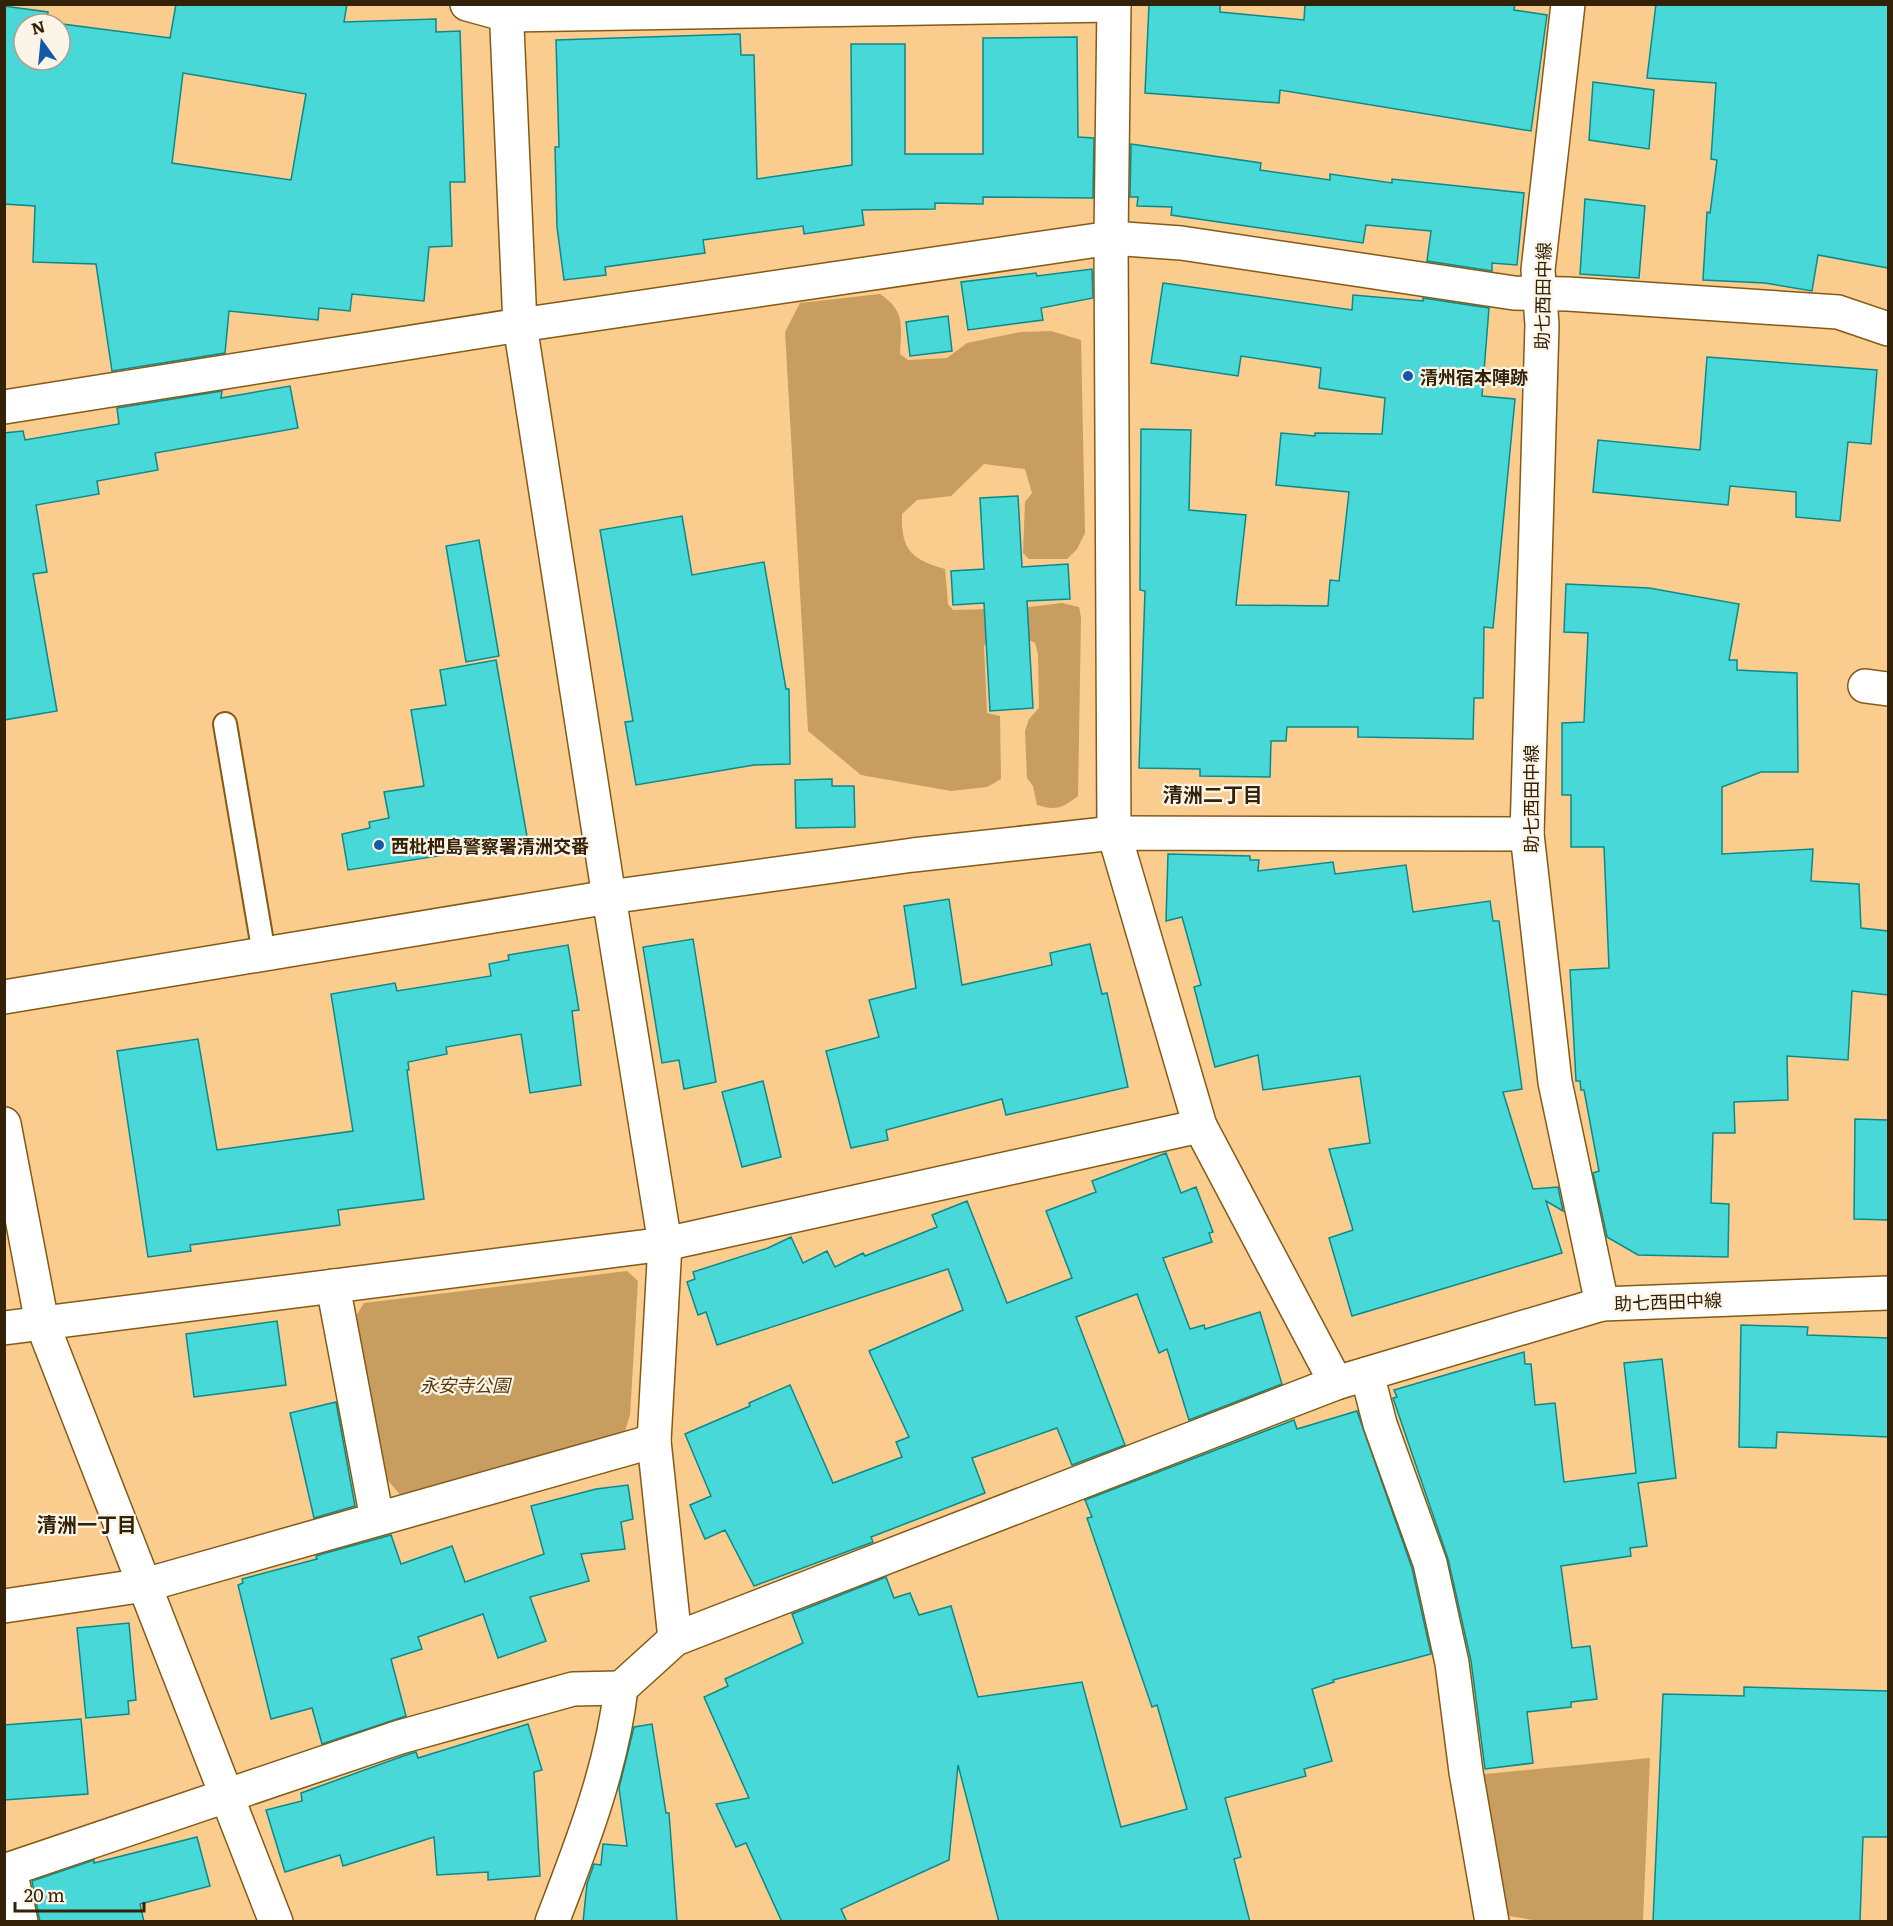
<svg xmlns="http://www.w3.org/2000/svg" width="1893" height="1926" font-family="Literata,'Noto Sans JP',serif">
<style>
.green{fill:#c79d60}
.building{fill:#48d8d8;stroke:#0c898a;stroke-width:1.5;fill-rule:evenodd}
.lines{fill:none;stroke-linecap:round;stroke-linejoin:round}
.service-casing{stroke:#835b17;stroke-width:26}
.minor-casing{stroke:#835b17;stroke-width:36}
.tertiary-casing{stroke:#835b17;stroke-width:36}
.secondary-casing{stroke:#835b17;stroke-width:36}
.service{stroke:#fff;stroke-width:22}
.minor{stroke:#fff;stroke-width:33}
.tertiary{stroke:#fff;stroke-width:33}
.secondary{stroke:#fff;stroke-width:33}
.poi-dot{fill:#1259a8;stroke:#fdf4e8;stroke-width:2}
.labels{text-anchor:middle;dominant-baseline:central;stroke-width:4.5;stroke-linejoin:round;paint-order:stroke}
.street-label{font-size:18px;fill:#332207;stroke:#fdf4e8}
.poi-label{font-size:18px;font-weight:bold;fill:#332207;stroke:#fdf4e8;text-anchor:start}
.park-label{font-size:18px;font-style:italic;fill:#563a0b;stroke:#fdf4e8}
.neighbourhood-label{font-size:20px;font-weight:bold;fill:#332207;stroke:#fdf4e8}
</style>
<rect width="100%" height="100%" fill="#facc8d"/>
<g class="green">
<path d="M880,294C906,312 901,325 900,354L908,360L947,358L967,343L1021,332L1051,331L1081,340L1085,533L1077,549L1067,559H1029L1023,553L1025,502L1032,493L1025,469L984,464L951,496L917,500L902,514C901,550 911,559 945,569L948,604L953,610L989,609L992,637L984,646L987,713L1000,716L1001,779L987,787L951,791L861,775L808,731L785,332L800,303Z"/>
<path d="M1062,603L1079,607L1081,617L1078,796C1062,808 1057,811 1037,805L1033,786L1027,778L1025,731L1029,719L1039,708L1038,654L1035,643L1022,637L1021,608Z"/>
<polygon points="627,1271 638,1281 630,1415 624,1434 403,1498 385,1477 353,1321 364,1303"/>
<polygon points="1650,1758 1643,1921 1539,1921 1498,1914 1476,1775"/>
</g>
<g class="building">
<path d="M176,4H347L344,22L436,19V32L460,31L465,182H450L452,246L429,247L424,301L352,294L350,311L319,308L318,320L229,311L225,353L112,371L96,264L33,262L35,206L4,204V6L48,12L47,22L170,38ZM24,24H60V60H24ZM183,73L306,94L291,180L172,163Z"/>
<polygon points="1149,4 1220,4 1220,12 1304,20 1305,4 1515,4 1514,10 1547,15 1531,131 1280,90 1279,103 1145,93"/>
<polygon points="1656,4 1888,4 1888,268 1818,255 1812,291 1765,283 1703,280 1707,212 1710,213 1717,160 1711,159 1716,83 1647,78"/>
<polygon points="740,34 741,55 754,55 757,179 852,165 851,44 905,44 905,154 983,154 983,38 1077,37 1078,137 1094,138 1093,198 983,197 983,204 935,203 935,209 862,210 864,225 804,234 803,226 710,239 703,240 705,253 605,267 606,275 564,280 557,227 555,147 559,147 556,40"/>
<polygon points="1593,82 1654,90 1649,149 1589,140"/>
<polygon points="1131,144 1261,163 1260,170 1330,180 1330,174 1392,183 1392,179 1524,193 1517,265 1492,263 1492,271 1427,261 1431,231 1366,225 1363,243 1171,215 1172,207 1137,206 1138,197 1130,197"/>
<polygon points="1585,199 1645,206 1639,278 1580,274"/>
<polygon points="1092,269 1093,298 1041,308 1043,320 968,330 961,282 1036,273 1037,276"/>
<polygon points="1163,283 1352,310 1353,295 1423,301 1423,298 1489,308 1482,396 1515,399 1493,628 1484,627 1483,698 1474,698 1473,739 1358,737 1358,727 1287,727 1286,741 1271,741 1270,777 1200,776 1200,769 1139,768 1145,591 1140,590 1141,429 1191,430 1189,510 1246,515 1236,605 1328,606 1330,580 1339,581 1349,492 1276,485 1281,433 1315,436 1315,433 1382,434 1385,398 1319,388 1321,368 1241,356 1238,376 1151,363"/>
<polygon points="948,316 952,351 910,356 906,322"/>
<polygon points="1707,357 1877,370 1871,444 1848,442 1840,521 1796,517 1796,492 1730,486 1728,505 1593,492 1598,440 1700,450"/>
<polygon points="290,386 298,428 155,453 158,470 97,481 99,494 36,505 47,572 33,574 57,711 4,720 4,433 23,431 25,440 119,424 117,408 222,391 221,398"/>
<polygon points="1018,496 1022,567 1068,564 1070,599 1027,601 1033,708 990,711 984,603 953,605 951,571 984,569 980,498"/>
<polygon points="682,516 692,575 764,562 786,689 789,689 790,764 754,765 636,785 625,722 633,721 600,530"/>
<polygon points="479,540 499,656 466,662 446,546"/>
<polygon points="1566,584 1649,588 1739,604 1729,660 1737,660 1737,670 1797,673 1798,772 1761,772 1722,787 1722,854 1813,849 1811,881 1859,884 1861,928 1888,931 1888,995 1852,991 1848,1060 1787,1056 1788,1100 1734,1102 1735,1133 1713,1133 1711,1203 1729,1204 1728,1257 1638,1255 1607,1237 1593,1173 1599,1171 1584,1090 1581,1090 1580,1081 1576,1081 1570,970 1609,968 1604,847 1571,847 1571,795 1562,795 1562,723 1584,722 1588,633 1564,632"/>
<polygon points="496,660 528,842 348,870 342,834 370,828 369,822 389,818 384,792 424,786 411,710 446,705 440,670"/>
<polygon points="832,779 832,786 854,786 855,827 796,828 795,780"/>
<polygon points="1168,854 1250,856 1250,860 1259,860 1258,871 1333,862 1335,874 1406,865 1413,912 1490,901 1493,921 1499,921 1522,1089 1503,1092 1533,1189 1558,1187 1563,1211 1546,1201 1562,1253 1352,1316 1329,1238 1353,1230 1329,1149 1370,1143 1360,1076 1263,1090 1258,1055 1215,1067 1194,987 1201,985 1182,917 1166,921"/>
<polygon points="949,899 962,985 1052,965 1050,953 1090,944 1102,994 1107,993 1128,1087 1006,1115 1002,1099 886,1130 888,1140 851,1148 826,1051 879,1037 869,1000 916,988 904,906"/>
<polygon points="693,939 716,1082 684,1089 679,1060 662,1063 643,947"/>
<polygon points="568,945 579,1010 572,1011 581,1085 530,1093 521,1034 446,1047 447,1054 408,1062 409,1070 407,1070 424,1199 338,1210 340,1225 190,1245 191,1251 148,1257 117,1051 198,1039 217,1150 353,1131 331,994 395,983 397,991 491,976 489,964 509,960 508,955"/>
<polygon points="763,1081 781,1157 742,1167 722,1092"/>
<polygon points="1855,1119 1888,1120 1888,1220 1854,1219"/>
<polygon points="1166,1153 1181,1193 1196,1187 1213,1232 1209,1233 1212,1242 1163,1258 1190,1329 1204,1325 1205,1329 1260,1312 1282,1384 1189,1420 1167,1349 1159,1353 1137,1294 1076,1317 1125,1445 1072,1465 1057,1428 972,1458 985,1493 871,1537 873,1542 754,1586 725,1530 705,1539 690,1505 711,1496 685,1434 750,1406 749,1403 790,1385 833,1483 902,1457 896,1442 909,1437 869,1351 963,1310 948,1269 717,1345 706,1312 698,1315 687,1282 695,1279 693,1272 768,1248 791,1237 803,1263 827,1251 835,1267 863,1253 865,1256 937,1227 932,1215 967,1201 1007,1303 1072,1278 1046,1211 1096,1192 1092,1181"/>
<polygon points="277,1321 286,1385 194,1397 186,1334"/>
<polygon points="1741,1325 1808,1327 1807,1335 1888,1338 1888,1437 1777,1432 1776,1448 1739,1447"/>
<polygon points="1524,1352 1525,1364 1531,1364 1535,1405 1555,1403 1564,1482 1636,1473 1624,1363 1662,1359 1676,1478 1638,1483 1647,1546 1630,1548 1631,1556 1561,1566 1572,1648 1590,1646 1597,1699 1571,1702 1571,1707 1527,1712 1533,1763 1485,1769 1471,1661 1448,1559 1393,1398 1397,1397 1394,1390"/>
<polygon points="336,1402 355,1506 314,1518 290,1413"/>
<polygon points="1357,1411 1412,1568 1431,1654 1333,1680 1334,1682 1312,1689 1332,1761 1304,1769 1306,1776 1225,1798 1241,1857 1234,1859 1250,1922 999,1922 958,1765 949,1860 841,1909 847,1922 782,1922 746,1843 736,1847 716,1804 749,1798 704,1697 728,1686 725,1679 803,1643 792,1614 886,1577 894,1598 910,1593 919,1615 951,1606 978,1697 1082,1682 1121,1827 1187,1809 1157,1705 1152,1707 1087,1518 1092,1517 1085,1500 1294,1420 1297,1429"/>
<polygon points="628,1485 633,1519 621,1522 625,1549 581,1554 589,1581 530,1597 546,1641 498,1658 483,1614 418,1637 422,1649 391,1659 406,1716 322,1744 312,1708 271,1719 238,1585 243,1583 242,1579 317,1559 316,1556 322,1554 391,1535 401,1564 452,1546 465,1582 544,1554 531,1506 596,1489"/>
<polygon points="129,1623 136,1700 128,1701 129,1714 86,1718 77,1628"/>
<polygon points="1744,1687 1888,1691 1888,1837 1863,1837 1860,1922 1653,1922 1663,1694 1744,1696"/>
<polygon points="81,1719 88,1794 4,1800 4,1725"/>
<polygon points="528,1724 542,1770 534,1772 540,1876 488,1880 488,1872 437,1875 434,1837 343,1866 340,1855 285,1872 266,1810 302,1801 301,1793 406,1755 416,1752 418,1758"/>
<polygon points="652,1724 666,1813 669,1813 677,1922 583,1922 587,1884 594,1864 601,1865 603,1844 627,1846 619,1788 634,1727"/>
<polygon points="197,1837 210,1886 140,1904 144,1922 40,1922 32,1881 94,1860 94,1863"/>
</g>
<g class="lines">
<g class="service-casing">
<polyline id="service" points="225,724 264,954"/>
</g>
<g class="minor-casing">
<g id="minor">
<polyline points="467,4 507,15 1114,5"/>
<polyline points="1114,4 1111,238 1114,833 1200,1126 1336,1383"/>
<polyline points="520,325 1111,238 1181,243 1514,293 1568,294 1838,312 1888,329"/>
<polyline points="1865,686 1888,689"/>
<polyline points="609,897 665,1244 654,1441 675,1639"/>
<polyline points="4,1124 42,1323 276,1922"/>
<polyline points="333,1286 377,1519"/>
<polyline points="4,1328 665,1244 1200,1126"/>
<polyline points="1367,1374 1380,1424 1430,1563 1452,1663 1466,1772 1492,1922"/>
<polyline points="4,1606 145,1585 654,1441"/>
<polyline points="10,1869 21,1922"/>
<polyline points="4,1871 400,1737 573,1689 621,1688"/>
<path d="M552,1922C581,1847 612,1768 621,1688L675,1639L1336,1383L1602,1304"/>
</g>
</g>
<g class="tertiary-casing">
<g id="tertiary">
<polyline points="506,4 520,325 609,897"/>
<polyline points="4,407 520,325"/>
<polyline points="4,997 609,897 913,855 1114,833 1527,834"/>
</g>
</g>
<g class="secondary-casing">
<polyline id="secondary" points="1568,4 1538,270 1542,325 1527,834 1555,1082 1602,1304 1888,1293"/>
</g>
<use href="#service" class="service"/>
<use href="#minor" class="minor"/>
<use href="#tertiary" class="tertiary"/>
<use href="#secondary" class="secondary"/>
</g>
<g class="poi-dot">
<circle cx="1408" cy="376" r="6"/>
<circle cx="379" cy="845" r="6"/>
</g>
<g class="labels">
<g class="street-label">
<text transform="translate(1542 296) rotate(-89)">助七西田中線</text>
<text transform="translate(1530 799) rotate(-90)">助七西田中線</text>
<text transform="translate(1668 1301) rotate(-2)">助七西田中線</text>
</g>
<g class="poi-label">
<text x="1420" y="376">清州宿本陣跡</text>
<text x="391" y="845">西枇杷島警察署清洲交番</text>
</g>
<g class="park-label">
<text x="465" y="1384">永安寺公園</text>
</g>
<g class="neighbourhood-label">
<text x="1213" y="793">清洲二丁目</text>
<text x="87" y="1523">清洲一丁目</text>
</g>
</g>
<rect width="1893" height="1926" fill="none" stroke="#332207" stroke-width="12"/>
<g transform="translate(42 42) rotate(345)"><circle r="28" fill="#fdf4e8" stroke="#aca08e" stroke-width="1.5"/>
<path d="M0-4.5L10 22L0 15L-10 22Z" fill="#1259a8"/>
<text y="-9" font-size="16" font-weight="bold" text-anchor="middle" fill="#332207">N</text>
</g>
<path d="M15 1902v9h129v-9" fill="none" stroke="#332207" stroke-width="3"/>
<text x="24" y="1902" font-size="18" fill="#332207" stroke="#fdf4e8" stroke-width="4.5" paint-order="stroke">20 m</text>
</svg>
